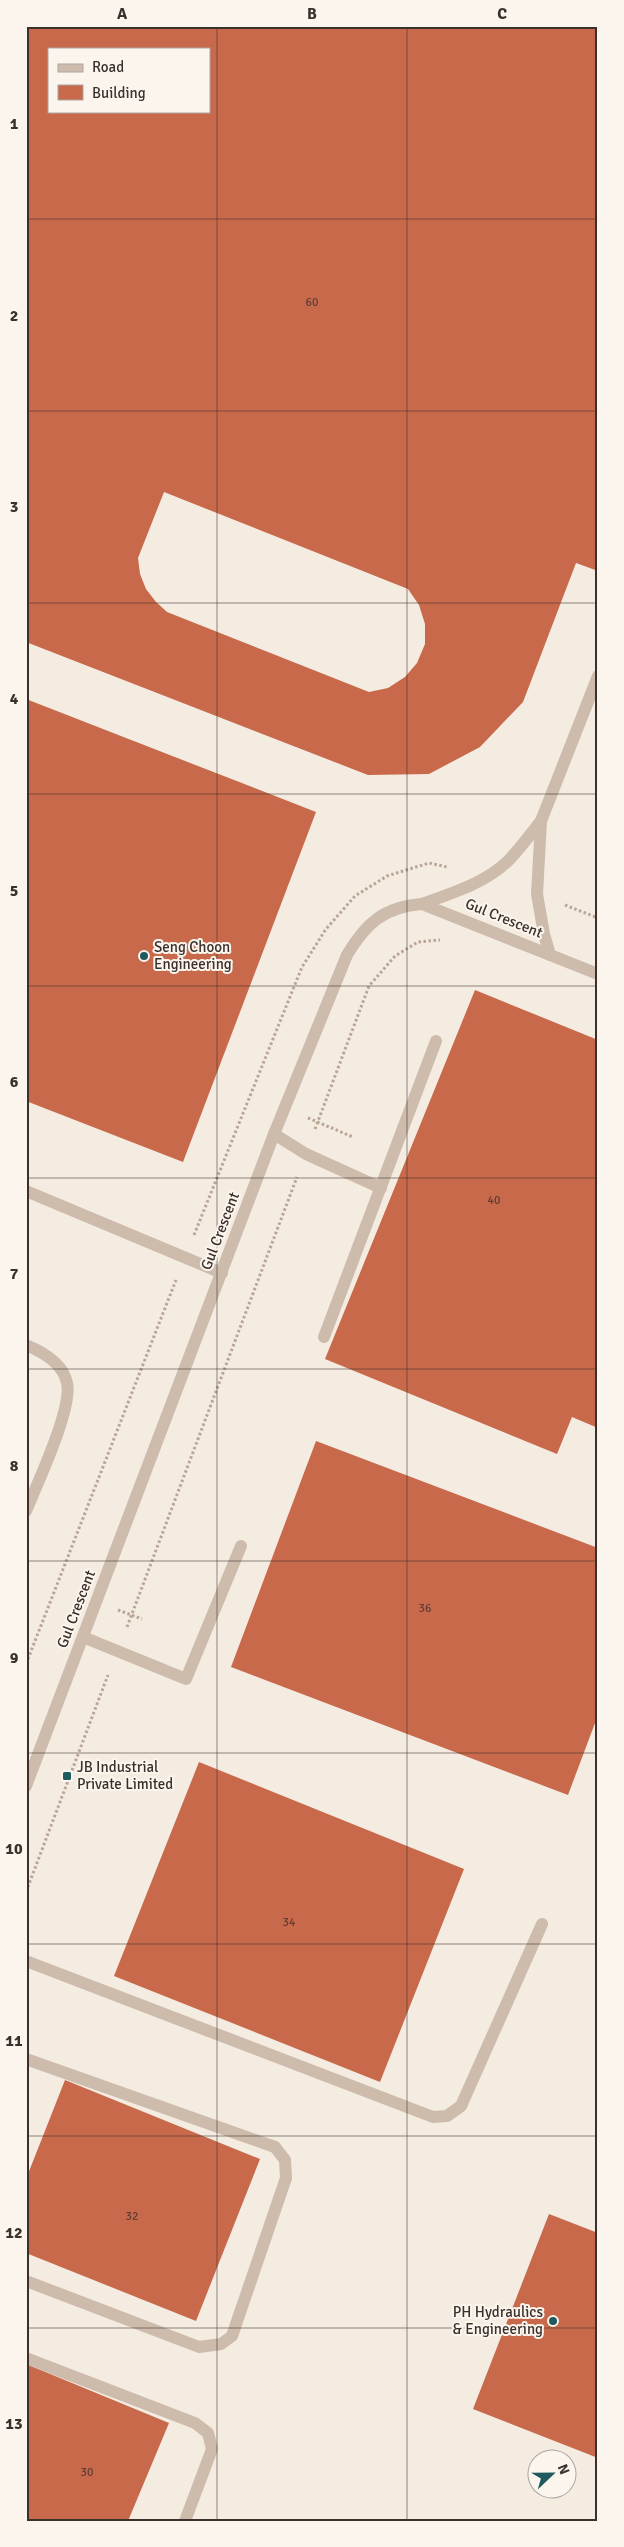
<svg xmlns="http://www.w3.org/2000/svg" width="624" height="2547" font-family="Signika,sans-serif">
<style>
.building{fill:#c8694b;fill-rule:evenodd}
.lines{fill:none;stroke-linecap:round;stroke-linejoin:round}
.path{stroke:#b9a596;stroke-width:3;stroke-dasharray:2.5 2.5;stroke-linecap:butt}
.lane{stroke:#cdbbac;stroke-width:12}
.street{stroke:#cdbbac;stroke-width:12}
.grid{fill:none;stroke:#3b302b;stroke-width:1;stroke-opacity:0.55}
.poi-dot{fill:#1f5a5e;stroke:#fbf5ee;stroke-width:2}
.labels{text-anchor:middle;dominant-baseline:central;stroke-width:4;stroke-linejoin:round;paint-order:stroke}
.number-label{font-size:12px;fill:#5e3e33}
.street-label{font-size:15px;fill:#3b302b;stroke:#fbf5ee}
.poi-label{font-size:15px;fill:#3b302b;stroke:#fbf5ee;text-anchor:start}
.neatline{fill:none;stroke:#3b302b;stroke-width:2}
.grid-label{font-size:16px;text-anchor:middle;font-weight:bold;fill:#3b302b}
</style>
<rect width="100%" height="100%" fill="#f4ebe1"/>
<g class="building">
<path d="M26,26H598V571L576,563L523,702L480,747L429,774L368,775L26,642ZM49,49H209V111H49ZM164,492L408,589L419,605L425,624V644L417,663L405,677L388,688L369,692L167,612L156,602L146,589L140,574L138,558Z"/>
<polygon points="26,699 316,812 183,1162 26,1101"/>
<polygon points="475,990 598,1040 598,1428 572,1417 557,1454 325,1359"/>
<polygon points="316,1441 598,1548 598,1715 568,1795 231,1667"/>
<polygon points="199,1762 464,1869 380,2082 114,1976"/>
<polygon points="65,2080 260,2159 196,2321 26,2253 26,2179"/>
<polygon points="549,2214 598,2233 598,2458 473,2409"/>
<polygon points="26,2364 169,2423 128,2521 26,2521"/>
</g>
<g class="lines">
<g class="path">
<polyline points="565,905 598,918"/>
<polyline points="308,1118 353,1137"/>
<polyline points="315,1129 369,986 395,956 418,942 440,940"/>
<polyline points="194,1235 302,967 326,929 355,896 387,876 429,863 447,867"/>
<polyline points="118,1610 142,1619"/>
<polyline points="127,1627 297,1177"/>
<polyline points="26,1664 176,1280"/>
<polyline points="26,1892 108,1675"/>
</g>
<g class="lane">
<path d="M422,904C452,893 486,883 509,860C520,848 531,834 541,821"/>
<polyline points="550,955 544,934 537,894 541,821 598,676"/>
<polyline points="274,1134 306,1154 381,1188"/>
<polyline points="26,1191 222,1273"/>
<polyline points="324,1337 436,1041"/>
<path d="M26,1345C43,1352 63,1363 67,1383C73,1408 37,1484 26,1511"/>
<polyline points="83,1637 186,1679 241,1546"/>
<polyline points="26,1961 433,2117 447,2116 461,2106 542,1924"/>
<polyline points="26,2059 275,2147 285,2160 286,2178 232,2336 221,2344 199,2347 26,2281"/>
<polyline points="26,2358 195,2423 208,2433 212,2449 185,2521"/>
</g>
<path class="street" d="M26,1786L274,1134L347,955C366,923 384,907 422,904L598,974"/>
</g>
<path class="grid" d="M217,26V2521M407,26V2521M26,219H598M26,411H598M26,603H598M26,794H598M26,986H598M26,1178H598M26,1369H598M26,1561H598M26,1753H598M26,1944H598M26,2136H598M26,2328H598"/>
<g class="poi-dot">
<circle cx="144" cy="956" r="5"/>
<rect x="62" y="1771" width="10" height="10" rx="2.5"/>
<circle cx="553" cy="2321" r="5"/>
</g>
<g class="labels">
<g class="number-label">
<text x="312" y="302">60</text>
<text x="494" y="1200">40</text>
<text x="425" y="1608">36</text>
<text x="289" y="1922">34</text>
<text x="132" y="2216">32</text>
<text x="87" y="2472">30</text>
</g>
<g class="street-label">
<text transform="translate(504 918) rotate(22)">Gul Crescent</text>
<text transform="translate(220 1231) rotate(-69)">Gul Crescent</text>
<text transform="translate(76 1609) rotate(-69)">Gul Crescent</text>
</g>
<g class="poi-label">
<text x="154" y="947">Seng Choon<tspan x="154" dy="17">Engineering</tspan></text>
<text x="77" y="1767">JB Industrial<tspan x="77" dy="17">Private Limited</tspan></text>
<text x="543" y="2312" text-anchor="end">PH Hydraulics<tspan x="543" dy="17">&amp; Engineering</tspan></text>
</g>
</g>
<rect width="624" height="2547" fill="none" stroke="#fbf5ee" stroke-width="55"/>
<rect x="48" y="48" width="162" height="65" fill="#fbf5ee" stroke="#aea6a0"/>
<rect x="58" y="64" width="25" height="8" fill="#cdbbac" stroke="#aea6a0"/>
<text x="92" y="72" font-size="15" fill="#3b302b">Road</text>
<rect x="58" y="85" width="25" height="15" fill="#c8694b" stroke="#aea6a0"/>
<text x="92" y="98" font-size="15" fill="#3b302b">Building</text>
<g transform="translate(552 2474) rotate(68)"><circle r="24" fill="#fbf5ee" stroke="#aea6a0"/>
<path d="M0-4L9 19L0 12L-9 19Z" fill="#1f5a5e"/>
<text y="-8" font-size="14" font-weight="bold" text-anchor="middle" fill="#3b302b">N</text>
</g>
<rect x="28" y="28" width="568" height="2492" class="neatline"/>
<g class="grid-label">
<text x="122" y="19">A</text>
<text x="312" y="19">B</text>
<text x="502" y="19">C</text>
<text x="14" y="129">1</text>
<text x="14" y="321">2</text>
<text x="14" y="512">3</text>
<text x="14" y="704">4</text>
<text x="14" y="896">5</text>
<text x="14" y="1087">6</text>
<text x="14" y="1279">7</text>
<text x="14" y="1471">8</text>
<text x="14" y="1663">9</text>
<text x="14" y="1854">10</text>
<text x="14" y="2046">11</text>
<text x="14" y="2238">12</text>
<text x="14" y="2429">13</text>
</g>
</svg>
